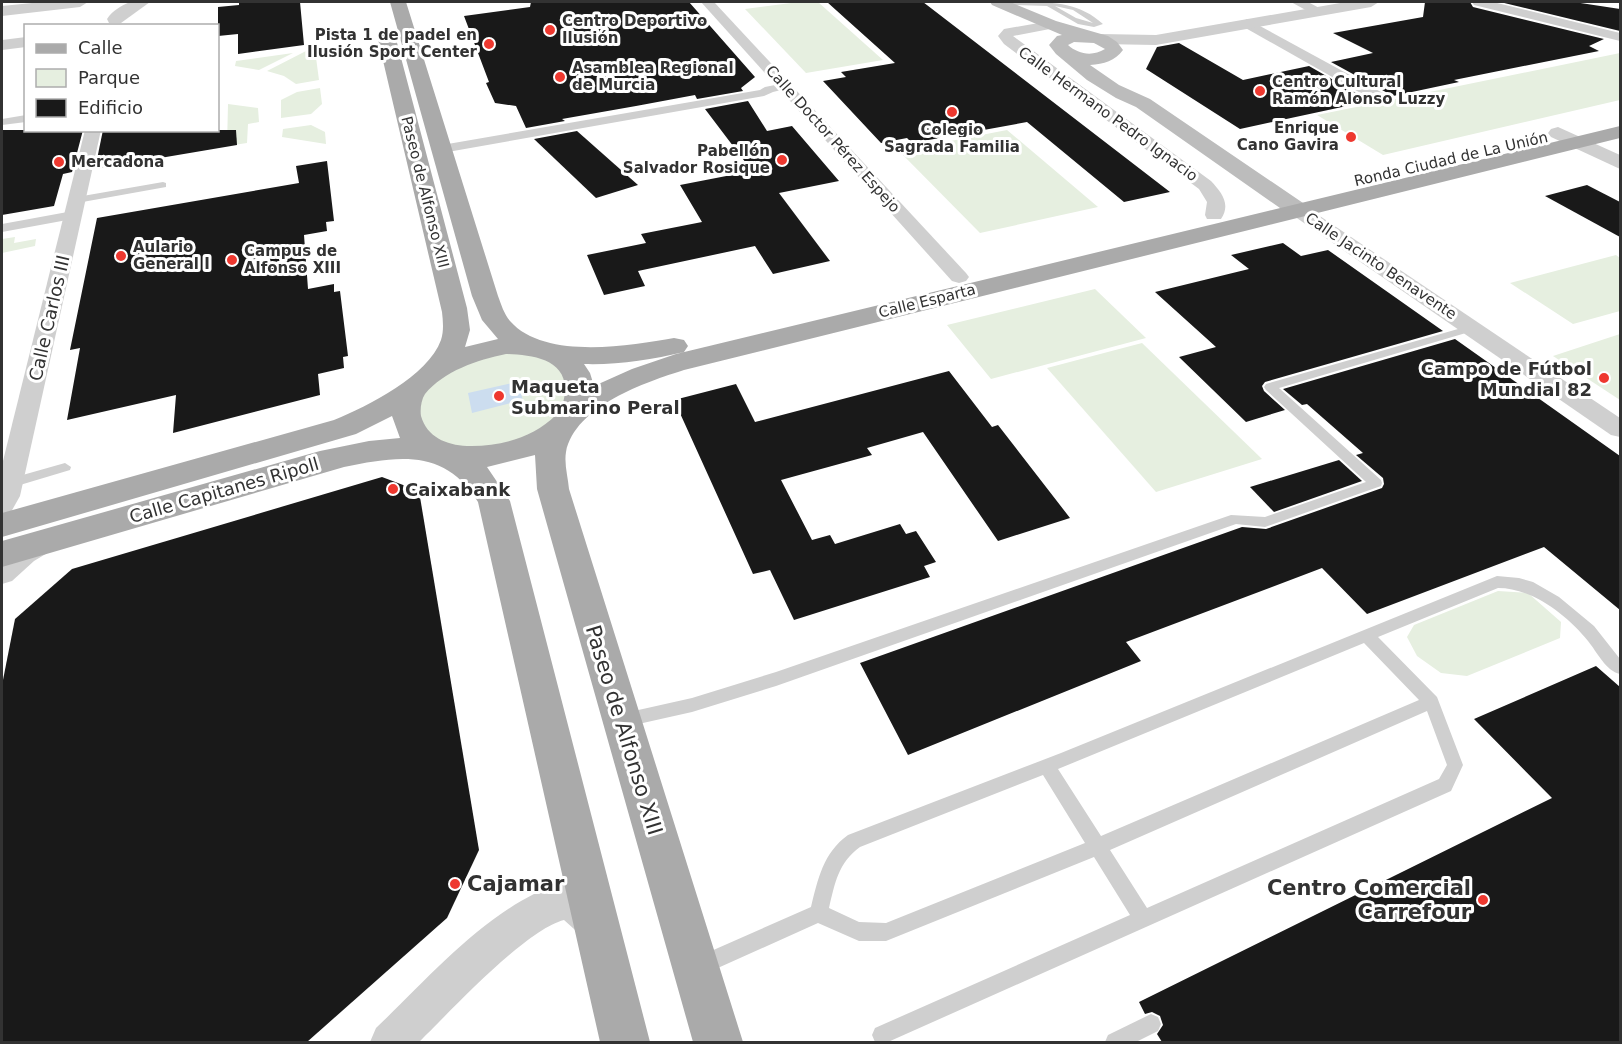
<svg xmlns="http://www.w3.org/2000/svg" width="1622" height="1044" font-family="'DejaVu Sans',sans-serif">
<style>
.green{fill:#e6efe0}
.water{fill:#ccddef}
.building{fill:#191919}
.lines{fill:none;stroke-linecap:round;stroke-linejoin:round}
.service{fill:#cfcfcf;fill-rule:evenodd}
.pedestrian{fill:#cfcfcf;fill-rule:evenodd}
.minor{fill:#cfcfcf;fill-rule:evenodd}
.tertiary{fill:#cfcfcf;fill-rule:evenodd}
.secondary{fill:#bcbcbc;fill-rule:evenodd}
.primary{fill:#aaa;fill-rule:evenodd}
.poi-dot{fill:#ee382f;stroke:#fff;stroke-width:2}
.labels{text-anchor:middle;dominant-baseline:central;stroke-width:6;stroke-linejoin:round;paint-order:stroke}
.far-poi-label{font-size:15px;font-weight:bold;fill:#323232;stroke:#fff;text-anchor:start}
.far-street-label{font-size:15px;fill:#323232;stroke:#fff}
.street-label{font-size:18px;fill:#323232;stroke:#fff}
.poi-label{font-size:18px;font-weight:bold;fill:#323232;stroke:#fff;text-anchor:start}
.near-street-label{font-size:21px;fill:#323232;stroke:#fff}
.near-poi-label{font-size:21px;font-weight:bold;fill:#323232;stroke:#fff;text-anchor:start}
</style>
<rect width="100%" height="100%" fill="#fff"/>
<g class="green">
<polygon points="799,2 818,2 883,60 806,73 745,9"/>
<polygon points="315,50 319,80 296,84 284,76 267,71 306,51"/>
<polygon points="293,53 259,70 235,66 236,61"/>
<polygon points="1620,53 1620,100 1383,155 1317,115"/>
<polygon points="320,88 322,104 311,114 281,118 281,100 297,92"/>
<polygon points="228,104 258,108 259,122 248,124 247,143 227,146"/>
<polygon points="311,125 325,132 326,144 282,137 283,129"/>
<polygon points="1007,130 1098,207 980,233 899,151"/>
<polygon points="15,237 14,243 36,239 35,246 2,253 2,239"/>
<polygon points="1616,255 1620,258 1620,311 1573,324 1510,283"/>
<polygon points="1095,289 1146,338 991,379 947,325"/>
<polygon points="1620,334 1620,400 1553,356"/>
<polygon points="1142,343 1262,459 1156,492 1047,368"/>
<polygon points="537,348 580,383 545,438 449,455 407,407 443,364"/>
<polygon points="1498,591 1528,593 1561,622 1560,638 1467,676 1441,673 1417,656 1407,637 1414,625"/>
</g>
<polygon class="water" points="517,382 523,400 472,413 468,393"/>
<g class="building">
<polygon points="239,2 300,2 304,45 238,54 238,34 218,36 218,7 239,5"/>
<polygon points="531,2 689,2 755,77 741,88 743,91 697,99 695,95 636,106 562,119 565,121 526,128 516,106 495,103 486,83 489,82 464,16 530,7"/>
<polygon points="827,2 923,2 1170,192 1124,202 1027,122 912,143 907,138 881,143 823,81 846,77 841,72 895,63"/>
<polygon points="1425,2 1470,2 1473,7 1604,39 1589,46 1599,51 1454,80 1459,82 1393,96 1331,62 1373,53 1333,33 1423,17"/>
<polygon points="1500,2 1574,2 1620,9 1620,31"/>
<polygon points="1179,43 1243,80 1309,66 1370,101 1240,129 1146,69 1157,47"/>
<polygon points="748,101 767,131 792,126 839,181 779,193 830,261 773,274 755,246 638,271 645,286 604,295 587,255 646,243 641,234 702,222 680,185 752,171 705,109"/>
<polygon points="2,130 83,130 72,172 63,174 54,206 2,215"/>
<polygon points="103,130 236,130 237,145 95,169"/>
<polygon points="577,131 638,185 596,198 534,139"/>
<polygon points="327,161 334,221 326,222 327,231 304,235 308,289 334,284 334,292 340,291 348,356 343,357 344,368 318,374 320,395 173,433 176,395 67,420 80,348 70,350 97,218 299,183 296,166"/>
<polygon points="1587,185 1620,202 1620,237 1545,196"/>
<polygon points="1283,243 1301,256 1328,250 1443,331 1265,382 1262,386 1264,391 1285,410 1246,422 1179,357 1216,347 1155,292 1249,269 1231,255"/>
<polygon points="1455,339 1620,456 1620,610 1544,547 1367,614 1322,568 1126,642 1141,661 908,755 860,663 1242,527 1266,529 1382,488 1384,484 1383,478 1356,455 1363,453 1307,404 1302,405 1283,389"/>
<polygon points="949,371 992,427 998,425 1070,518 998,541 923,432 867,448 872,455 781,480 812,540 830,535 835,544 900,524 906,534 916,531 936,562 924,566 930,577 794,620 770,570 753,574 674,400 736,384 755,422"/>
<polygon points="1339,460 1362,481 1274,512 1250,487"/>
<polygon points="382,477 419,491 479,850 447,918 307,1042 2,1042 2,685 15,619 72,569"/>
<polygon points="1596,666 1620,687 1620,1042 1162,1042 1157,1034 1163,1025 1160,1016 1152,1012 1145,1014 1139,1002 1552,798 1474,719"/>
</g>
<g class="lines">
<g class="service">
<path d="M1012,2C1046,2 1077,0 1103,24L1094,27L1078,24L1047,6L1016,5L1013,8H1009ZM1055,6L1073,10L1093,23L1076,18Z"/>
<polygon points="163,182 166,183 166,187 77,203 72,200 77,197"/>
<polygon points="1472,325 1477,328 1476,330 1279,388 1381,480 1382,483 1381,486 1265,527 1236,524 776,686 692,712 625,727 619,725 617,720 619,715 625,713 692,698 776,672 1231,515 1265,517 1366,482 1266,390 1264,387 1266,384"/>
<polygon points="65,463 71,467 70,470 10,488 4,483 5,480"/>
<path d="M1497,576L1519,578L1533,582L1559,597L1594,626L1620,659V674C1606,671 1597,652 1588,641C1567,615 1532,588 1498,588L1378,637L1437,697L1463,765L1451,791L888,1042H875L872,1035L875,1028L1130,915L1094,857L886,941H859L818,923L700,976L693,973L690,966L693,959L811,907C818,879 823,853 848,835L1061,753ZM1364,643L1419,700L1101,836L1058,769ZM1427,711L1447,765L1439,779L1147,908L1110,850ZM1043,775L1085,843L886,923L859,922L829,908C835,883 838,863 860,847Z"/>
<polygon points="1151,1014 1158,1017 1161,1024 1158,1031 1136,1042 1105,1042 1108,1035"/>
</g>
<g class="pedestrian">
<polygon points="785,83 791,86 789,88 773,92 764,96 442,153 436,149 442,145 760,90 765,87"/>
<polygon points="26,115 26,122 2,125 2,119"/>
<polygon points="73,211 78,212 80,215 78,218 2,232 2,224"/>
</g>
<g class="minor">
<polygon points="701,2 714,2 966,273 969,277 966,281 959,283 952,281"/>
<polygon points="1291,2 1308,2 1325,11 1323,14 1313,14"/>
<polygon points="1472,2 1493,2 1620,33 1620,41 1474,5"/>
<polygon points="1247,19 1392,98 1394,101 1392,104 1380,104 1242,26 1240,23"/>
<path d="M1050,21L1055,22L1057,25L1055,28L1013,36L1211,181C1222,193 1231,204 1221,219H1207L1205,215L1207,202L1199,189L1004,44L998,36L1004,29Z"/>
<polygon points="85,130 101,130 20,496 11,512 2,515 2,465"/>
<polygon points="1298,204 1305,206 1620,418 1620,437 1611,435 1291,214 1289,210 1291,206"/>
<polygon points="39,535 49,538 53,545 49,552 34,561 12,581 2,584 2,557 14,545"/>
<path d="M564,882C588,887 607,903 616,925L610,938L597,944L584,938L564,920C525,930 450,1012 419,1042H370L376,1028C430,977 491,904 564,882Z"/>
</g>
<g class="tertiary">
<polygon points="42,2 88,2 80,7 2,16 2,6"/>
<path d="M130,2H150L121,23H109L107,19C113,10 121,6 130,2Z"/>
<polygon points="1346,2 1379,2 1371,7 1156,45 1100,44 1094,43 1091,39 1094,35 1100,34 1156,35"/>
<polygon points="26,37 26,47 2,50 2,40"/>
<polygon points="1558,127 1620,155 1620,169 1551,137 1548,133 1551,129"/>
</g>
<path class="secondary" d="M990,2H1010L1056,21L1108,36L1117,42L1123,50C1115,61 1104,64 1090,65L1119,85L1150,99L1306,205L1309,210L1306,215L1298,217L1290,215L1136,107L1116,98L1087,80L1056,54L1049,45L1057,36L1062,35L992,5ZM1074,42L1094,43L1105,49C1092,57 1078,54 1068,45Z"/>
<path class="primary" d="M390,2H406L498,296C501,304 504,314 510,321C544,360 629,346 674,338L684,340L688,346L684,352C651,360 617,365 584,364L590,373L594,386L632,369L676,354L1620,126V138L684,370C646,382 575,406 566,452C564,464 568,477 569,489L743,1042H693L537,489L535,455L487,467L510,501L650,1042H600L478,502C445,448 398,456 344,467L2,567V541L320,451L369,441L400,438L392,416L356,434L2,537V513L334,420C368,406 428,376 441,340C444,331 443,321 442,312L377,35L380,31H392L395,35L467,308L470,330L465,347L498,339L482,320L472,296ZM506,354C530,355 565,358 565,389C565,399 562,408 556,415C533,438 499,447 467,446C446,445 427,437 421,416C420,410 421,400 425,394C444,371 477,360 506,354Z"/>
</g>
<g class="poi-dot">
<circle cx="550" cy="30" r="6"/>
<circle cx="489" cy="44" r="6"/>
<circle cx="560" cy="77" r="6"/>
<circle cx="1260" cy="91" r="6"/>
<circle cx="952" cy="112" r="6"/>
<circle cx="1351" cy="137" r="6"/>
<circle cx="782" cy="160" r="6"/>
<circle cx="59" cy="162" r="6"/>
<circle cx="121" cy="256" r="6"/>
<circle cx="232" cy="260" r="6"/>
<circle cx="1604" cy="378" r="6"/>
<circle cx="499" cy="396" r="6"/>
<circle cx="393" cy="489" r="6"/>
<circle cx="455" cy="884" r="6"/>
<circle cx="1483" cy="900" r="6"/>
</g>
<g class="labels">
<g class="far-poi-label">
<text x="562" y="21">Centro Deportivo<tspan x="562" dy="17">Ilusión</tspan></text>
<text x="477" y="35" text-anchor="end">Pista 1 de padel en<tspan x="477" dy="17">Ilusión Sport Center</tspan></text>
<text x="572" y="68">Asamblea Regional<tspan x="572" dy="17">de Murcia</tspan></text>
<text x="1272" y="82">Centro Cultural<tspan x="1272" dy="17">Ramón Alonso Luzzy</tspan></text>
<text x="1339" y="128" text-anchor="end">Enrique<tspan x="1339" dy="17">Cano Gavira</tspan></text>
<text x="952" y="130" text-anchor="middle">Colegio<tspan x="952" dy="17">Sagrada Familia</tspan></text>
<text x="770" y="151" text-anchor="end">Pabellón<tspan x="770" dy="17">Salvador Rosique</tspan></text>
<text x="71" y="162">Mercadona</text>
<text x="133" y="247">Aulario<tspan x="133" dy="17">General I</tspan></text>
<text x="244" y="251">Campus de<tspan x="244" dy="17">Alfonso XIII</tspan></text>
</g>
<g class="far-street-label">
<text transform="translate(1108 114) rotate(36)">Calle Hermano Pedro Ignacio</text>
<text transform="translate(833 139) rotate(48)">Calle Doctor Pérez Espejo</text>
<text transform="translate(1451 159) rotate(-13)">Ronda Ciudad de La Unión</text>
<text transform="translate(425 192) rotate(76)">Paseo de Alfonso XIII</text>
<text transform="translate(1381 266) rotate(34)">Calle Jacinto Benavente</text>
<text transform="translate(927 301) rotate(-14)">Calle Esparta</text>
</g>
<g class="street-label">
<text transform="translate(49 318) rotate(-77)">Calle Carlos III</text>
<text transform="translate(224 490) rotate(-16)">Calle Capitanes Ripoll</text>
</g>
<g class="poi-label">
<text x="1592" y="368" text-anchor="end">Campo de Fútbol<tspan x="1592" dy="21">Mundial 82</tspan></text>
<text x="511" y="386">Maqueta<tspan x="511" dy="21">Submarino Peral</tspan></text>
<text x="405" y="489">Caixabank</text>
</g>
<g class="near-street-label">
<text transform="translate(624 730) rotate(73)">Paseo de Alfonso XIII</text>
</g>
<g class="near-poi-label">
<text x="467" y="884">Cajamar</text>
<text x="1471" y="888" text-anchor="end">Centro Comercial<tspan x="1471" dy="24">Carrefour</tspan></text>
</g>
</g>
<rect width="1622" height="1044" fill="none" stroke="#323232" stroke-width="6"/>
<rect x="24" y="24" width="195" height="108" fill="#ffffff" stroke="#adadad" stroke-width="1.5"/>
<rect x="36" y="44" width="30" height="9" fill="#aaaaaa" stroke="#adadad" stroke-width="1.5"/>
<text x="78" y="54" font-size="18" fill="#323232">Calle</text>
<rect x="36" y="69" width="30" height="18" fill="#e6efe0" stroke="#adadad" stroke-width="1.5"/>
<text x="78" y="84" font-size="18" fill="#323232">Parque</text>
<rect x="36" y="99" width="30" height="18" fill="#191919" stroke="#adadad" stroke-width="1.5"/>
<text x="78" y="114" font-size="18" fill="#323232">Edificio</text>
</svg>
